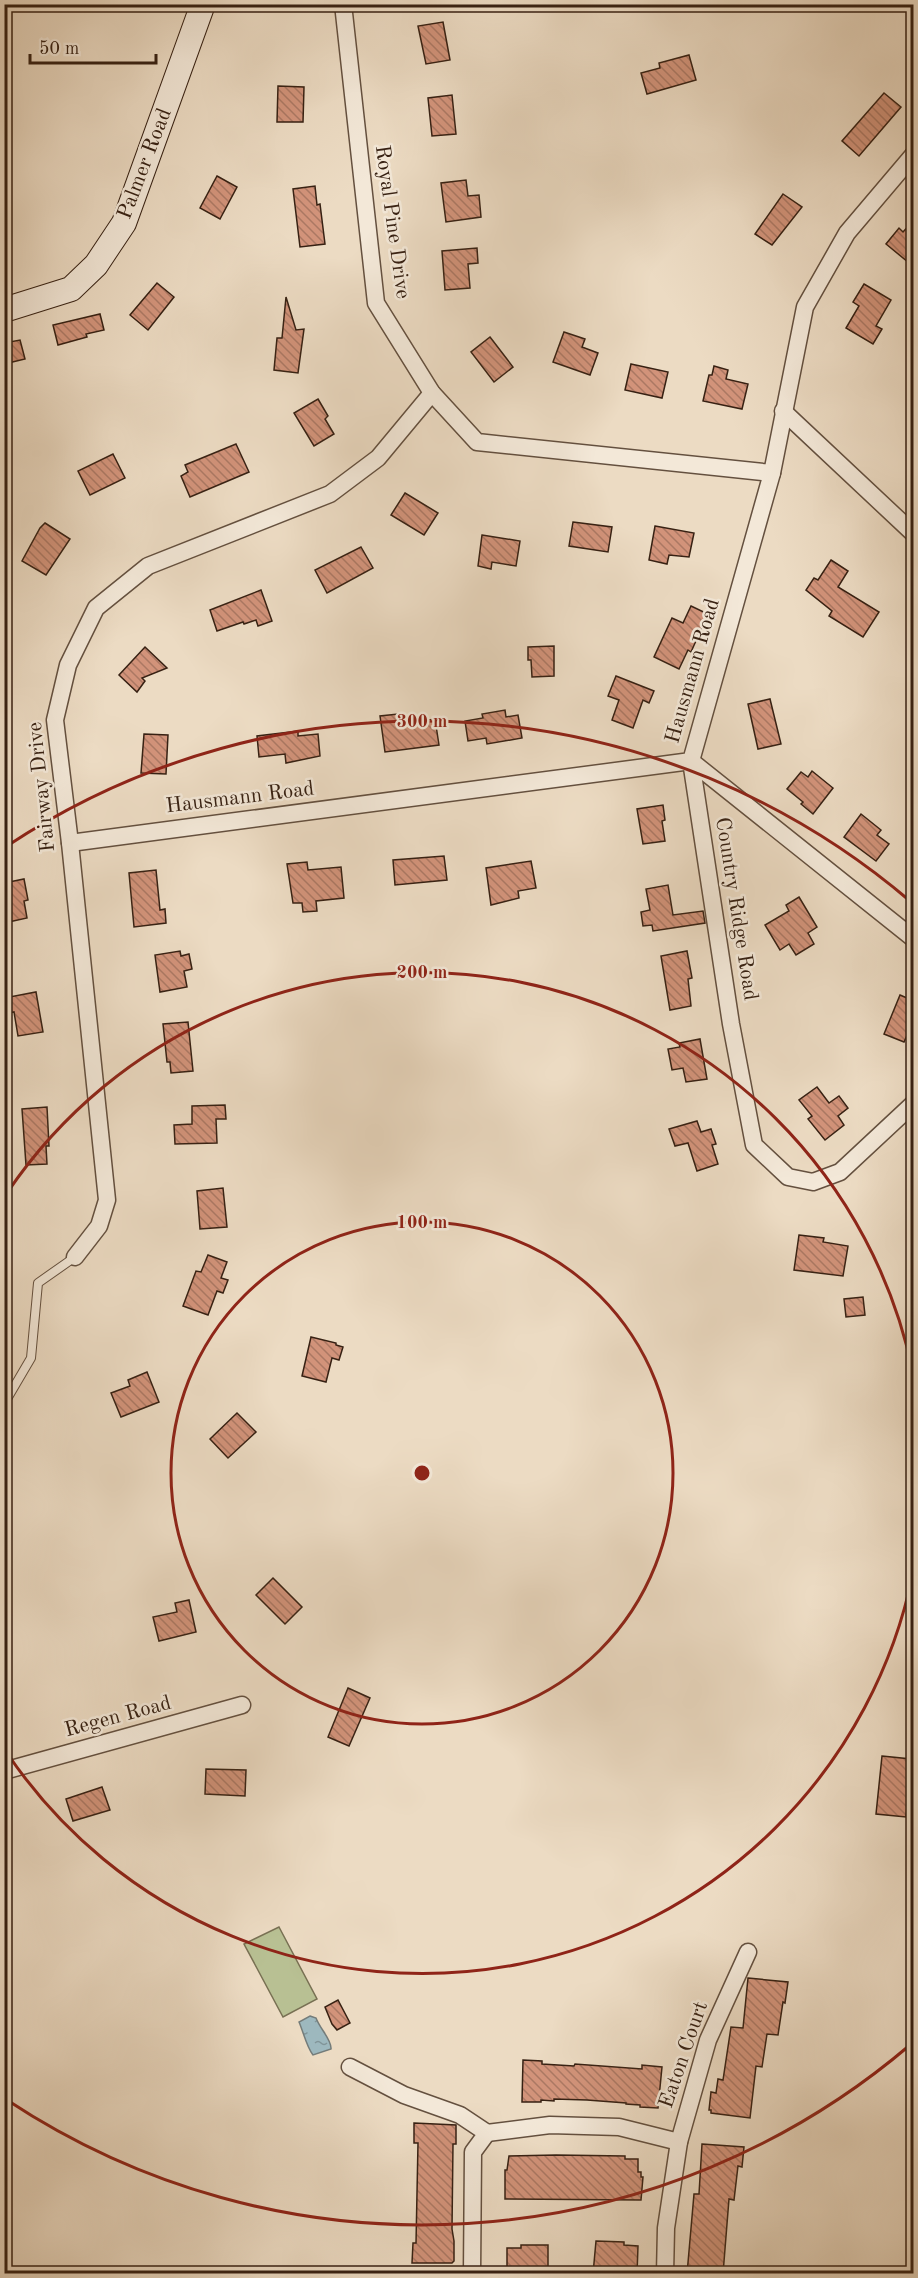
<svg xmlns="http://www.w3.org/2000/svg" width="918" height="2278" font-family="'Old Standard TT',serif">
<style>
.garden{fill:#b8c093;stroke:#787053;stroke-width:1.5}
.water{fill:url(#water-ripples);stroke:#747c7a;stroke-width:1.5}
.building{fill:url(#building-back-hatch);stroke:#372113;stroke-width:1.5}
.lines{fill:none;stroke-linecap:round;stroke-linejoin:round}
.lane-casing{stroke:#64503f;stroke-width:10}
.street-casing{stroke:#64503f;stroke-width:19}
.secondary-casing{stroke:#372113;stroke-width:26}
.lane{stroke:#f3e8d8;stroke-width:8}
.street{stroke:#f3e8d8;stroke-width:16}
.secondary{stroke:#f3e8d8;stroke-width:24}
.ring{fill:none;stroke:#8f2418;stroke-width:3}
.labels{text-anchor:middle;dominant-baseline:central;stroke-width:5;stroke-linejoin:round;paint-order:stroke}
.street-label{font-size:21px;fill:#372113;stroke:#f3e8d8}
.centre{fill:#8f2418;stroke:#f3e8d8;stroke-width:3}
.ring-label{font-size:18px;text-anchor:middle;font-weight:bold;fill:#8f2418;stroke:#f3e8d8;stroke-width:5;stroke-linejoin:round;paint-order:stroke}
</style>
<defs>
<pattern id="water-ripples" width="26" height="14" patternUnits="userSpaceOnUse" patternTransform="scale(1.5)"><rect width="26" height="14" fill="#9db8be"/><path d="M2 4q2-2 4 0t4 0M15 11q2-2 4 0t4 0" fill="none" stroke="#819599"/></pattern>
<pattern id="building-back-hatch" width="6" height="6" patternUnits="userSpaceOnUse" patternTransform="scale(1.5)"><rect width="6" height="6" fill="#d2937a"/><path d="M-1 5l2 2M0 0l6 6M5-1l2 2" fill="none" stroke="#ab7863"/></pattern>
</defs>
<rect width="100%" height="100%" fill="#ecdbc3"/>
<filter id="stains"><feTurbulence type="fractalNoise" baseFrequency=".00333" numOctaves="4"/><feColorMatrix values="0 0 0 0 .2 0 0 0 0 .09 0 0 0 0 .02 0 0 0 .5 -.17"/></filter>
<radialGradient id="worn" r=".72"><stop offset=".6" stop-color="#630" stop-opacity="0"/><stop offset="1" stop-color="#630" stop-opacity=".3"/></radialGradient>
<polygon class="garden" points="279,1927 317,1999 283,2017 244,1944"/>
<path class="water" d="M310,2016L316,2018C320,2029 332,2040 331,2049L313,2055C307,2048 303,2031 299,2022Z"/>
<g class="building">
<polygon points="443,22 450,60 426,64 418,26"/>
<polygon points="689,55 696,80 647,94 641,73 660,68 659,63"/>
<polygon points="278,86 304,87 303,122 277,122"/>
<polygon points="884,93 901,107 859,156 842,141"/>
<polygon points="452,95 456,134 432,136 428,98"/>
<polygon points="217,176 237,187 220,219 200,208"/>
<polygon points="466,180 468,196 479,195 481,217 446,222 441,183"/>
<polygon points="315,186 317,205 320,204 325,244 300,247 293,189"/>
<polygon points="783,194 802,207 772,245 755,234"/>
<polygon points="914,220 914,267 886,244 899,228 903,232"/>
<polygon points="477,248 478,263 468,264 470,288 445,290 442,251"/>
<polygon points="157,283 174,297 148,330 130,315"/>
<polygon points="864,284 891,300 876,326 882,329 873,344 846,328 859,306 853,302"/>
<polygon points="286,297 296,330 304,329 298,373 274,370 277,338 282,338"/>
<polygon points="100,314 104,330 86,334 87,337 58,345 53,325"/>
<polygon points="564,332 585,339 582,347 598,353 590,375 553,362"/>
<polygon points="490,337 513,367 494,382 471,352"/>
<polygon points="20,340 25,359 4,364 4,343"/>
<polygon points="631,364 668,372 662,398 625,390"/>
<polygon points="714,366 728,370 726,379 748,384 742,409 703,401 709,375 712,375"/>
<polygon points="318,399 328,416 325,419 334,434 314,446 294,413"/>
<polygon points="236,444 249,472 190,497 181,476 188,472 185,465"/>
<polygon points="113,454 125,478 90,495 78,471"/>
<polygon points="405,493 438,513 424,535 391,515"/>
<polygon points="573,522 612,527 608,552 569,546"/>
<polygon points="45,523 70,539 46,575 22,561 40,528"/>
<polygon points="655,526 694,533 689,557 669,555 667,564 649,560"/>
<polygon points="482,535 520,541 516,566 492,562 491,569 478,566"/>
<polygon points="361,547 373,568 327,593 315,570"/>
<polygon points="831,560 848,571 838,587 879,612 863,637 829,616 832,611 806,590 814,578 818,580"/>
<polygon points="261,590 272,621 258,626 256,620 244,624 243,622 217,631 210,610"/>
<polygon points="691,606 708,614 691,652 688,650 679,669 654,657 672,618 683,623"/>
<polygon points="554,646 554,676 532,677 531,660 528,660 528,647"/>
<polygon points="145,647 167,668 142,678 145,681 137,692 119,675"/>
<polygon points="616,676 654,691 649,703 643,700 633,728 612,720 619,700 608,696"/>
<polygon points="770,699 781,744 758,749 748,704"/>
<polygon points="505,710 506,717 518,715 522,738 487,744 486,738 468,741 465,721 483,718 482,714"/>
<polygon points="398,714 399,724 435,719 439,745 385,752 380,716"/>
<polygon points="298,731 298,736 318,734 320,756 286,763 285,754 259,757 257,736"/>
<polygon points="144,734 168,735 166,774 141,773"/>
<polygon points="812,771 833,788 813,814 801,804 803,802 787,789 801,772 808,777"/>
<polygon points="663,805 665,820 662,821 665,841 643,844 637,809"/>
<polygon points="861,814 881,830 877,835 889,844 876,861 844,837"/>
<polygon points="444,856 447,880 395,885 393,860"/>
<polygon points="531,861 536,888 518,891 519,898 491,905 486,868"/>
<polygon points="307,862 308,870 341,867 344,898 316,901 317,911 303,912 302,903 293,903 287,864"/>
<polygon points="156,870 160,910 165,909 166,923 134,927 129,873"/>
<polygon points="24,879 28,900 24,901 27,918 4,923 4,883"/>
<polygon points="668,885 673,915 703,911 705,923 653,931 652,925 643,926 641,912 650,910 646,889"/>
<polygon points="799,897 817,927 808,933 814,944 796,955 789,944 780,950 765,925 789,911 786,905"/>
<polygon points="180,951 181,956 189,954 192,969 184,971 187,987 160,992 155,955"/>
<polygon points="687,951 692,978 688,979 691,1006 670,1010 661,956"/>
<polygon points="36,992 43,1032 18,1036 14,1012 4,1014 4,998"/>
<polygon points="900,995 914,1001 914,1020 904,1042 884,1034"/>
<polygon points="188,1022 193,1071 171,1073 170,1062 167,1062 163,1024"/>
<polygon points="700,1039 707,1079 686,1082 683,1068 672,1070 668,1049 680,1047 679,1043"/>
<polygon points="817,1087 829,1103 839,1096 848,1108 838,1116 844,1125 825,1140 808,1119 812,1116 799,1100"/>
<polygon points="225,1105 226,1119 216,1119 217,1143 175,1144 174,1125 192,1124 192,1106"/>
<polygon points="47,1107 49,1146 46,1146 47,1164 26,1165 22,1109"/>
<polygon points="697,1121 701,1132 711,1129 716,1144 712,1145 718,1164 697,1171 688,1143 675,1146 669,1129"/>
<polygon points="223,1188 227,1227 200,1229 197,1191"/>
<polygon points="799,1235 824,1238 823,1242 848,1246 843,1276 794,1270"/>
<polygon points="208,1255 227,1262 221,1278 228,1280 223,1293 217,1291 208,1315 183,1306 196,1271 201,1272"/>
<polygon points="863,1297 865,1315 846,1317 844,1299"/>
<polygon points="311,1337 336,1343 336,1345 343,1347 339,1360 332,1358 326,1382 302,1376"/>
<polygon points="147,1372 159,1402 121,1417 111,1393 130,1386 128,1380"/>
<polygon points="237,1413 256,1432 228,1458 210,1439"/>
<polygon points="273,1578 302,1607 285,1624 256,1595"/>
<polygon points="189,1600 196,1632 159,1641 153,1617 177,1612 175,1603"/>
<polygon points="348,1688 370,1698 349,1746 328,1737"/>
<polygon points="882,1756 911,1759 906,1817 876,1814"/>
<polygon points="206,1769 246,1770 245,1796 205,1794"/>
<polygon points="102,1787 110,1810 73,1821 66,1799"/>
<polygon points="748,1978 788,1982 785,2003 783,2002 778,2035 767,2034 762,2067 756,2066 750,2118 711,2113 711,2110 709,2110 711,2092 716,2093 718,2079 723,2080 731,2027 743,2028"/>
<polygon points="338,2000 350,2023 337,2030 332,2024 325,2007"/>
<polygon points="523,2060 542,2061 542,2064 574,2066 575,2064 642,2069 642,2065 662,2067 658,2108 640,2107 640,2105 626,2104 626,2103 587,2100 554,2099 554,2101 541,2100 541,2102 522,2102"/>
<polygon points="414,2123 456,2125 456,2144 453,2144 452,2229 454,2241 454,2261 452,2263 412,2263 413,2243 416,2243 418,2143 414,2143"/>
<polygon points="702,2144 744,2147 742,2167 738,2166 734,2200 729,2199 723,2274 687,2274 694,2194 699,2194"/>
<polygon points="556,2155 625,2156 625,2159 638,2159 638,2172 641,2172 641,2177 643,2177 641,2200 505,2199 505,2170 507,2170 509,2156"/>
<polygon points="596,2241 624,2242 624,2245 638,2246 637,2274 593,2274"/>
<polygon points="521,2245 548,2245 548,2274 507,2274 507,2248 521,2248"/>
</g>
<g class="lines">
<g class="lane-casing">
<polyline id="lane" points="4,1404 31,1358 38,1283 75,1257"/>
</g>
<g class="street-casing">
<g id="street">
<polyline points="343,4 376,303 432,393 477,442 772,473"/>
<polyline points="783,411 914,534"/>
<polyline points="70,843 691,761 772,473 805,307 847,233 914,154"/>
<polyline points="914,939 691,761 731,1024 754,1145 788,1177 813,1182 840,1172 914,1103"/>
<polyline points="75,1257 99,1226 107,1200 70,843 55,720 68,665 96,608 148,566 330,494 378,458 432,393"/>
<polyline points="4,1771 242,1705"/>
<polyline points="350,2067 404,2095 460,2115 487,2133 473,2152 472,2274"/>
<polyline points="487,2133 550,2125 619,2127 679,2142"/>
<polyline points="665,2274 666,2228 679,2142 708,2040 748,1952"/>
</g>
</g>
<g class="secondary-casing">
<polyline id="secondary" points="4,310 71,289 96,265 124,223 203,4"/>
</g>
<use href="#lane" class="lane"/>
<use href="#street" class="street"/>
<use href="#secondary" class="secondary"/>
</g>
<g class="ring">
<circle cx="422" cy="1473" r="251"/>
<path d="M913 1573A501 501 0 0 1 7 1753M7 1193A501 501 0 0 1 913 1373"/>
<path d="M910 2045A752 752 0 0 1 7 2100M7 846A752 752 0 0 1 910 901"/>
</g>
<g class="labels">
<g class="street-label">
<text transform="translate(145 164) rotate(-69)">Palmer Road</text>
<text transform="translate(392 222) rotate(82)">Royal Pine Drive</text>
<text transform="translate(693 671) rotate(-74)">Hausmann Road</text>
<text transform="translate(42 787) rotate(-96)">Fairway Drive</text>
<text transform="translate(240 798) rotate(-7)">Hausmann Road</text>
<text transform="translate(736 909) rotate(81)">Country Ridge Road</text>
<text transform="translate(118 1717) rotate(-15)">Regen Road</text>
<text transform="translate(684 2055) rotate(-71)">Eaton Court</text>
</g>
</g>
<circle cx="422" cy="1473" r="9" class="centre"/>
<g class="ring-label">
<text x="422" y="727">300 m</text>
<text x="422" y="978">200 m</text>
<text x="422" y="1228">100 m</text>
</g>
<rect width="918" height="2278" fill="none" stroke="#ecdbc3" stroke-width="24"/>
<rect x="6" y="6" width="906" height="2266" fill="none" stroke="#372113" stroke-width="3"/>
<rect x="12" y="12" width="894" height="2254" fill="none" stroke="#372113" stroke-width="1.5"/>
<path d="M30 54v9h126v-9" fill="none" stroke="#372113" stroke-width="3"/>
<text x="39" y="54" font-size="18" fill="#372113" stroke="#f3e8d8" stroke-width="4.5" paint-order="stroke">50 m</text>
<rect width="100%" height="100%" filter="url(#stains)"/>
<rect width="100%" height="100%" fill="url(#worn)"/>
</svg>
